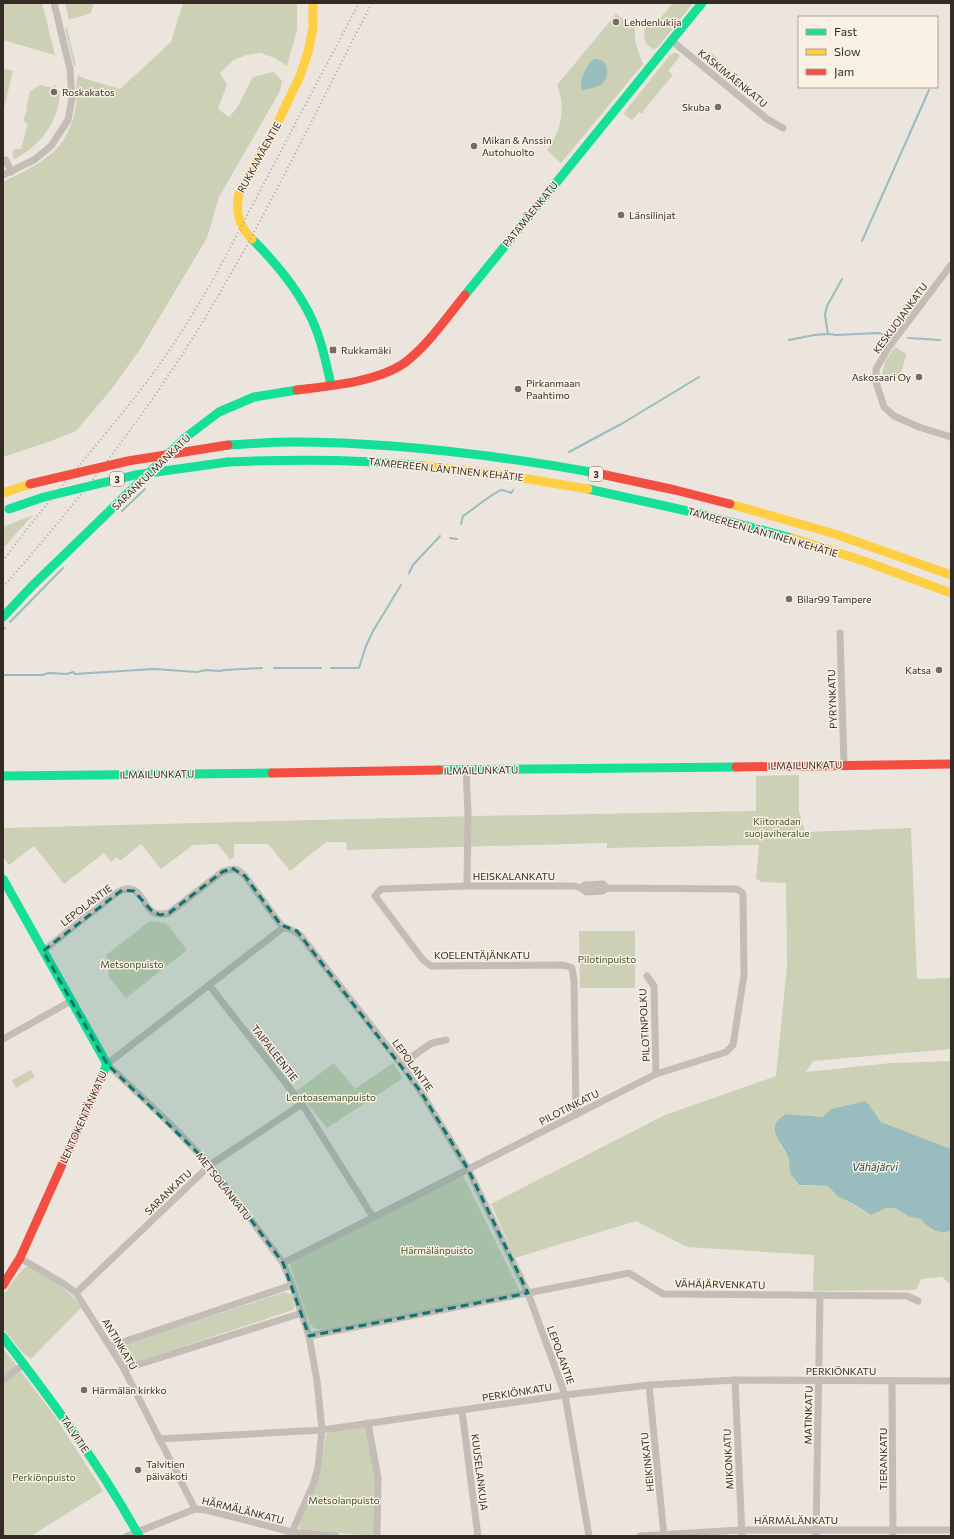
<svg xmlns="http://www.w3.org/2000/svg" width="954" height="1539" font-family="Commissioner,sans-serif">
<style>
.green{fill:#ccd1b6}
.water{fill:#99bcbe}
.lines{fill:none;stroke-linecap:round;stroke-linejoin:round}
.stream{stroke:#99bcbe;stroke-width:2}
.street{stroke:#c4bdb7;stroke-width:7}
.fast{stroke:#16e098;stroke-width:9}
.slow{stroke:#ffcf43;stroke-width:9}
.jam{stroke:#f24e42;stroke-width:9}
.rail{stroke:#aca6a1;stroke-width:2;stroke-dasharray:1 3;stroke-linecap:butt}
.fast-bridge{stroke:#16e098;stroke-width:9}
.jam-bridge{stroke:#f24e42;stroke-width:9}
.marked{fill:#0f766e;fill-opacity:0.2;stroke:#0f766e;stroke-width:3;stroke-dasharray:8 5;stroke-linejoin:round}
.poi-dot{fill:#756c65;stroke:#faf0e4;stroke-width:1.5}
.labels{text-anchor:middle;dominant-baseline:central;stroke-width:3;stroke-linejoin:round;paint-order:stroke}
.shield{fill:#faf0e4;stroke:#70665e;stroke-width:1}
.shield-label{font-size:9px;font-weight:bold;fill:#352b25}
.poi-label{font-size:10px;fill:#352b25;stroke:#faf0e4;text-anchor:start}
.street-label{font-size:10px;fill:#352b25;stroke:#faf0e4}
.park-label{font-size:10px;fill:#425428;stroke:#faf0e4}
.water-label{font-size:11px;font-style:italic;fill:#1a5157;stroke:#faf0e4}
</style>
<rect width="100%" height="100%" fill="#ece5dd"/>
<g class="green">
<polygon points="3,3 42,3 55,55 3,40"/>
<polygon points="65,3 94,3 91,13 69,20"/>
<path d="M183,3H297V30L287,66L275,58L260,53L246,55L234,60L220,73L227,85L218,109L229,117L237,108L253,77L274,72L282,81L280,91L219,197L207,238L141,348L111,390L76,431L51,441L3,457V182C41,163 68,152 76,106C77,96 75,85 78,75L83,78L120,89L171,42Z"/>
<path d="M673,3H693L658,47L655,49C644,47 642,34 646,25L654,26Z"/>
<path d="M616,14L635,28V40L638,51L643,64L561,163L547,150C562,130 566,108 557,85Z"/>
<polygon points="67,27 76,66 74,66 65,29"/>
<polygon points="710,52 729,69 724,76 704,60"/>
<polygon points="674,53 677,53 680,56 668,71 673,75 644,110 642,114 639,112 632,120 624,114 627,109 670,55"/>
<polygon points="3,68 13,71 3,112"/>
<path d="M55,84L56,87L49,93L53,97L60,91C60,120 40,147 14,159C12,155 12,153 15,149H21L28,124L23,121L26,112H27L28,109H26L30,91L40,85L53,88Z"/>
<polygon points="919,286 921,287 924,291 905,316 900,316 899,311"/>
<polygon points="895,347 906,354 906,356 900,376 897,378 892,378 883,375 882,373 886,360"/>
<polygon points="33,515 6,545 3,546 3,527"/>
<path d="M799,775V811L805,832L911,828L917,979L951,978V1049L813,1061L806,1072L891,1063L951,1061V1149L881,1122L786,1114L780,1144L788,1157L792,1177L802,1186H827C838,1199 856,1205 871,1215L886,1208H895L910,1217L921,1219L944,1233L951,1231V1285L942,1277L921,1279L916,1290L813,1291L814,1255L687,1247L636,1221L515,1258L491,1204L665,1115L776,1076L787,966L786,883L761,882L756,878L759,845L607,848V843L347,850L346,842H326L290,871L268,844H234V857L230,860L218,844L193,845L161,869L141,844L120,861L117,857L111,862L104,853L64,884L34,846L9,865L3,857V828L474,816L756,811V776Z"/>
<polygon points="150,921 166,923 187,950 126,998 109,977 106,955"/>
<polygon points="579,931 635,931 635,988 580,988"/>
<polygon points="334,1063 355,1089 393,1063 403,1078 327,1128 297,1091"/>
<polygon points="31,1070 35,1077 16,1088 12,1080"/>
<polygon points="462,1174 520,1291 320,1330 314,1328 310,1324 289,1262"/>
<path d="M29,1266C51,1279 65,1287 82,1307L31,1359L22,1352L3,1328V1295C10,1287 20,1268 29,1266Z"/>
<polygon points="285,1292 292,1295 295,1306 293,1310 130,1364 125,1362 117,1351 122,1345"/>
<polygon points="3,1348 54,1415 103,1491 31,1536 3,1536"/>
<polygon points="367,1427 376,1478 375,1533 372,1535 367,1536 300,1529 299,1525 321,1471 326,1434 334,1431"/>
</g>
<g class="water">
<path d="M594,59C595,59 600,59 601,60C608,63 609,77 603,83C601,86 586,90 582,90C578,82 587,64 594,59Z"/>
<path d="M866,1101L881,1122L951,1149V1231C939,1235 928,1228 921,1219L910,1217L895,1208H886L871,1215L857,1206L839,1197L827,1186L799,1185C797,1181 793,1178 791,1175C789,1169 790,1162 788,1157C782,1142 763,1127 786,1114L823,1117L831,1109Z"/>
</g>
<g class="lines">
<g class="stream">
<polyline points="862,241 929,90"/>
<polyline points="828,334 825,315 827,306 842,279"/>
<polyline points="908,338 940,340"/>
<polyline points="789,340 814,335 828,334 836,335 878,333 887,335"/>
<polyline points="569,452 623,423 699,377"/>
<polyline points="122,511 145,489"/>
<path d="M461,524L463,516C470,512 496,490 502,490C504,490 508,492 511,493L513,490"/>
<polyline points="450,538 457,539"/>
<polyline points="409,573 413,565 440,536"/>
<polyline points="10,622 63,568"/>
<polyline points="3,630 5,628"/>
<polyline points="274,668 321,668"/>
<polyline points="331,668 359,668 366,646 373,631 401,585"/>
<polyline points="3,675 42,675 49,673 67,674 73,672 75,674 90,673 154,669 197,672 206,670 219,671 225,670 262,668"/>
</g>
<g class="street">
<polyline points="672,41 767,119 783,128"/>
<polyline points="3,160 6,160 11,172"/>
<polyline points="3,175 34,160 51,146 68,120 72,98 70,69 54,3"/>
<polyline points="951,265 889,347 876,369 876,382 884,407 894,416 919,427 951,437"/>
<polyline points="840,633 844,765"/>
<polyline points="466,770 468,813 467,886"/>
<polyline points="581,888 585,885 603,884 607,888"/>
<polyline points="284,927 107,1064 170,1124 210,1165 283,1263 292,1285 309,1336 317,1381 322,1430 318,1468 313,1485 292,1532 289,1536"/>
<path d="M43,951C62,936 80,921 99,907C106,901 113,894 122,890C125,889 130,888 134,890C149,899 144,919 169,913L222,872C234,868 236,867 245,876L281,925C287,930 295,929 301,936L401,1064L421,1092L468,1169L528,1293L565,1395L589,1536"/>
<polyline points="647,976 654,986 656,1074"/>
<polyline points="209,985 302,1104 373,1217"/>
<polyline points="3,1039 71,1001"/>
<polyline points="401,1064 432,1043 446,1040"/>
<polyline points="20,1258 64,1284 76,1293 124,1369 195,1509"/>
<path d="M283,1263L656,1074L726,1052L733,1045L744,975L743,897C743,892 741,891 736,889L607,888L603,891L586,892L581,888L574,886H467L381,889L375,896L423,960L431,966L561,965L567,966L572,968L574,980L576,1115"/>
<polyline points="76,1293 210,1165 302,1104"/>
<polyline points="309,1336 629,1273 663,1294 907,1296 918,1301"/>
<polyline points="111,1346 292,1285"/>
<polyline points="124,1369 302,1313"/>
<polyline points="3,1380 24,1364"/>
<polyline points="735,1380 742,1536"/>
<polyline points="892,1381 893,1536"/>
<polyline points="649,1385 664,1536"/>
<polyline points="462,1411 478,1536"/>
<polyline points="368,1423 378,1478 377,1536"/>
<polyline points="159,1439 322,1430 565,1395 649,1385 735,1380 951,1381"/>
<polyline points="127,1536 195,1509 206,1510 292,1532 336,1536"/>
<polyline points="640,1536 741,1530 951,1530"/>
<polyline points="816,1536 820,1295"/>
</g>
<g class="fast">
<path d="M252,239C277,264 303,295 316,329C323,347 327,366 331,385"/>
<polyline points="465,295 702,3"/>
<path d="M228,445C249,444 270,442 292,442C394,442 496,455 596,473"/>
<path d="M228,462C294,459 359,459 424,466"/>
<polyline points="588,489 692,512 792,538"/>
<polyline points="3,617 32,586 186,437 219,412 254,397 297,390"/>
<polyline points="439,770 736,767"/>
<polyline points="3,776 272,773"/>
<polyline points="3,879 107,1064 101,1078"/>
<path d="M3,1337C52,1401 100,1465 139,1536"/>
</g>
<g class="slow">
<path d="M252,239C239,226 235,212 239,194L277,124L300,76L308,52L313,28V3"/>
<polyline points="424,466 498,474 588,489"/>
<polyline points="3,493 30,484"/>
<polyline points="730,504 835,534 951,575"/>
<polyline points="792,538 864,561 951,593"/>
</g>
<g class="jam">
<path d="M297,390C329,386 376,382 403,364C426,348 447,317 465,295"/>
<polyline points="596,473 675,490 730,504"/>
<polyline points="736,767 951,764"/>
<polyline points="272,773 439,770"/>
<polyline points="3,1285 20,1258 101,1078"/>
</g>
<g class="rail">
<path d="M3,561C45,503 94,450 138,393C166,358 190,319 213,280L359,3"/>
<path d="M3,587C70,511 133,432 187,347C257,237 312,118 372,3"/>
</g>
<polyline class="fast-bridge" points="9,509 44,497 135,475 228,462"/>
<polyline class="jam-bridge" points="30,484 128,461 228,445"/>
</g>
<path class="marked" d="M232,868L245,876L281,925L297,931L421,1092L468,1169L528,1293L309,1336L283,1263L210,1165L107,1064L43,951L122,890L134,891L151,910L160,915L169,913L222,872Z"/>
<g class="poi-dot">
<circle cx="616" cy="22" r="4"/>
<circle cx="54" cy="92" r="4"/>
<circle cx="718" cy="107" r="4"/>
<circle cx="474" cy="146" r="4"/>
<circle cx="621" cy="215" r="4"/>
<rect x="329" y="346" width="8" height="8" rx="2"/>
<circle cx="919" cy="377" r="4"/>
<circle cx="518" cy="389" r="4"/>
<circle cx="789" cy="599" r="4"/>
<circle cx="939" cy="670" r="4"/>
<circle cx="84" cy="1390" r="4"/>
<circle cx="138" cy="1470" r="4"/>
</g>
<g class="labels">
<g class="shield">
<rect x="589" y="467" width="14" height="14" rx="3"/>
<rect x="110" y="472" width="14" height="14" rx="3"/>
</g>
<g class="shield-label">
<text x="596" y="474">3</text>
<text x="117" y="479">3</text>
</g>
<g class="poi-label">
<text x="624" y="22">Lehdenlukija</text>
<text x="62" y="92">Roskakatos</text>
<text x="710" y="107" text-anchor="end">Skuba</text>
<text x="482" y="140">Mikan &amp; Anssin<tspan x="482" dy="12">Autohuolto</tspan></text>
<text x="629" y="215">Länsilinjat</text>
<text x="341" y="350">Rukkamäki</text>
<text x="911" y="377" text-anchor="end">Askosaari Oy</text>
<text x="526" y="383">Pirkanmaan<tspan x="526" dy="12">Paahtimo</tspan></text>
<text x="797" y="599">Bilar99 Tampere</text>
<text x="931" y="670" text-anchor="end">Katsa</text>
<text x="92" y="1390">Härmälän kirkko</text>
<text x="146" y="1464">Talvitien<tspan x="146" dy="12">päiväkoti</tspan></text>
</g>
<g class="street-label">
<text transform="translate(733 78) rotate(39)">KASKIMÄENKATU</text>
<text transform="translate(259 157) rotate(-61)">RUKKAMÄENTIE</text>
<text transform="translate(530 214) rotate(-51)">PATAMÄENKATU</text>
<text transform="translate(900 318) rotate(-54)">KESKUOJANKATU</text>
<text transform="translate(446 469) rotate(6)">TAMPEREEN LÄNTINEN KEHÄTIE</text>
<text transform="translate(151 472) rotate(-44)">SARANKULMANKATU</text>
<text transform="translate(763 532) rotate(16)">TAMPEREEN LÄNTINEN KEHÄTIE</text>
<text transform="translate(832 699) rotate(-92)">PYRYNKATU</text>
<text transform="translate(805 765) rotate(-1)">ILMAILUNKATU</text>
<text transform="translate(481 770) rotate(-1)">ILMAILUNKATU</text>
<text transform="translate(157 774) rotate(-1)">ILMAILUNKATU</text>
<text x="514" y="876">HEISKALANKATU</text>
<text transform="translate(86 905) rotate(-37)">LEPOLANTIE</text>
<text x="482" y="955">KOELENTÄJÄNKATU</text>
<text transform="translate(644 1025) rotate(-93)">PILOTINPOLKU</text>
<text transform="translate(275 1053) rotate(52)">TAIPALEENTIE</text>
<text transform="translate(413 1065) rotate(54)">LEPOLANTIE</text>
<text transform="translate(569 1107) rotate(-27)">PILOTINKATU</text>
<text transform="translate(83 1117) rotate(-66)">LENTOKENTÄNKATU</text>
<text transform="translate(224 1186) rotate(52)">METSOLANKATU</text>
<text transform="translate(168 1192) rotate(-44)">SARANKATU</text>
<text transform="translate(720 1284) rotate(1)">VÄHÄJÄRVENKATU</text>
<text transform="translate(120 1344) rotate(59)">ANTINKATU</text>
<text transform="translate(561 1355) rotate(70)">LEPOLANTIE</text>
<text x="841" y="1371">PERKIÖNKATU</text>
<text transform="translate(517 1392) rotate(-9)">PERKIÖNKATU</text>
<text transform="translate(808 1415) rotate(-89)">MATINKATU</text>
<text transform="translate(75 1434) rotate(56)">TALVITIE</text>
<text transform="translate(728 1459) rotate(-93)">MIKONKATU</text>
<text transform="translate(883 1459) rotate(-90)">TIERANKATU</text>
<text transform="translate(647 1462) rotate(-96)">HEIKINKATU</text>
<text transform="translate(480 1472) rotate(83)">KUUSELANKUJA</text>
<text transform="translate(243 1510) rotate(14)">HÄRMÄLÄNKATU</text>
<text x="796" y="1520">HÄRMÄLÄNKATU</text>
</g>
<g class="park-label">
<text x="777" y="821">Kiitoradan<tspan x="777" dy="12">suojaviheralue</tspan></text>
<text x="607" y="959">Pilotinpuisto</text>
<text x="132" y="964">Metsonpuisto</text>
<text x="331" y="1097">Lentoasemanpuisto</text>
<text x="437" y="1250">Härmälänpuisto</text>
<text x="44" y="1477">Perkiönpuisto</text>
<text x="344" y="1500">Metsolanpuisto</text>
</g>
<g class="water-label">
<text x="875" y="1166">Vähäjärvi</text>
</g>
</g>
<rect width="954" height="1539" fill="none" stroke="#352b25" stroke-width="8"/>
<rect x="798" y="16" width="140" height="72" fill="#faf0e4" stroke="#aba198"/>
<rect x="806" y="29" width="20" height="6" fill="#16e098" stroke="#aba198"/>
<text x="834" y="36" font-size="12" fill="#352b25">Fast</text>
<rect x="806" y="49" width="20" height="6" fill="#ffcf43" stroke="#aba198"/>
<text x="834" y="56" font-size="12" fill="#352b25">Slow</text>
<rect x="806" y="69" width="20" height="6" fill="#f24e42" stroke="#aba198"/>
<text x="834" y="76" font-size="12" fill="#352b25">Jam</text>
</svg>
